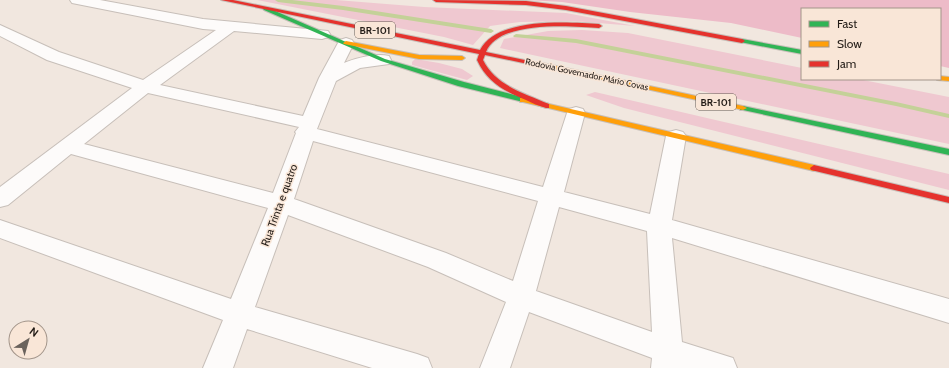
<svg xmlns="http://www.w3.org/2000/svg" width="949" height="368" font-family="Cabin,sans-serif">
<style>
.green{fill:#efc8d0}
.forest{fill:#edbbc8}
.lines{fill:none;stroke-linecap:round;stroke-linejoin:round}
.stream{fill:#c4d198;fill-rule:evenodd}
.street-casing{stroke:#c7bfb9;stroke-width:2}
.fast-casing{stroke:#c7bfb9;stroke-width:2}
.slow-casing{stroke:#c7bfb9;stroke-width:2}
.jam-casing{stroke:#c7bfb9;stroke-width:2}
.street{fill:#fdfbfa;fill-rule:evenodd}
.fast{fill:#30b455;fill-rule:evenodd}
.slow{fill:#ff9f0a;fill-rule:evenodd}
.jam{fill:#e5322d;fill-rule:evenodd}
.labels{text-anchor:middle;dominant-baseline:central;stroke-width:3;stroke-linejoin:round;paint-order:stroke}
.far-street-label{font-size:9px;fill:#231c17;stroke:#f9e6d7}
.shield{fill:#f9e6d7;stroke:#635951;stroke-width:1}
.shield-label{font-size:10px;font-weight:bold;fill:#231c17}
.street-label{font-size:11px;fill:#231c17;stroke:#f9e6d7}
</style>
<rect width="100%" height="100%" fill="#f1e7df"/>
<g class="green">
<polygon points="257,0 336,0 424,7 566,13 635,26 574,21 520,22 490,26 473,45 444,37"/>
<polygon points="582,30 628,33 802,68 802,79 858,79 949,97 949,144 500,48 504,39 548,31"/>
<polygon points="415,59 439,63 462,69 473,76 467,80 412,65 412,62"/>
<polygon points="595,92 949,174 949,190 624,108 586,95"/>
</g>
<polygon class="forest" points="528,0 949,0 949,68 940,66 940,9 802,9 802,38 731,23 630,12 562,2"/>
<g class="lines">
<g class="stream">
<polygon points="275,0 292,0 343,6 491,29 494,31 491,33 343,10 278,2"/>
<polygon points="516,34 576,39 896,102 949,114 949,118 896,106 576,43 514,37 513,36"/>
</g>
<g class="street-casing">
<path id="street" d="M70,0H100L203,19L328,31L330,34L328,37L322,39L234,31L160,85L303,116L319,78L338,43L340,40L346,38L352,40L354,43L344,63C356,58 376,53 389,56L391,60L389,64L360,68L336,81L317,129L543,187L567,113L569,109L576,107L583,109L585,113L564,192L650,214L666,136L669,132L676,130L683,132L686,136L672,220L949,299V323L672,238L682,342L733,358L737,368H651L652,358L529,312L510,368H480L506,302L428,267L288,215L255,307L417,354L428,358L432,368H372L247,329L233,368H203L223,320L0,238V220L231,299L268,208L71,154L8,205L0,207V187L132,88L47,60L0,36V25L59,52L143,80L216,30L203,29L77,4L72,3ZM148,93L299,127L295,132L296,133L273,193L84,144ZM313,141L538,201L513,281L446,253L294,199ZM559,207L647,231L652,332L536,291Z"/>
</g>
<g class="fast-casing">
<g id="fast">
<polygon points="266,7 385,59 464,82 526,98 527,100 523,102 458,86 381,61 264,10 263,9"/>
<polygon points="742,39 802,50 802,54 740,42 739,41"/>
<polygon points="740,106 743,106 949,149 949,155 743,110 740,110"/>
</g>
</g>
<g class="slow-casing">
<g id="slow">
<polygon points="346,41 419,55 462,56 465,58 462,60 419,59 344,44 343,43"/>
<polygon points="542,63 743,106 747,108 743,110 540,66 539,65"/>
<polygon points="940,76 949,77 949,81 937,80 940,79"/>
<polygon points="520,98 523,98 814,165 818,168 814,171 523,102 520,102"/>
</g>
</g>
<g class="jam-casing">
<g id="jam">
<path d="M221,0H233L480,50C497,17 567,22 599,24L602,26L599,28C571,26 499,20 486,52L544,64L545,65L542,67L485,55L483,60C496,86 524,93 549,104V108H546C539,106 532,103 526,100C504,91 487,82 477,60L479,54Z"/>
<polygon points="433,0 526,1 566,6 742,39 745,41 742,43 566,10 526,5 436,2"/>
<polygon points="814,165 949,197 949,203 811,170 810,168"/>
</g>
</g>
<use href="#street" class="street"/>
<use href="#fast" class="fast"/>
<use href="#slow" class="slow"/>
<use href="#jam" class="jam"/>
</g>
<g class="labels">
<g class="far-street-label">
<text transform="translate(587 74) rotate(12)">Rodovia Governador Mário Covas</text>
</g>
<g class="shield">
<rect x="355" y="22" width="40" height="16" rx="3"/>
<rect x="696" y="94" width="40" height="16" rx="3"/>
</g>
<g class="shield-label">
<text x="375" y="30">BR-101</text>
<text x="716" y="102">BR-101</text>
</g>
<g class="street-label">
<text transform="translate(279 205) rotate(-70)">Rua Trinta e quatro</text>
</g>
</g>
<rect x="801" y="8" width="140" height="72" fill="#f9e6d7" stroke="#a3958a"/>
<rect x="809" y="21" width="20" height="6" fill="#30b455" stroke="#a3958a"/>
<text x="837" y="28" font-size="12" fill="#231c17">Fast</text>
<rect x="809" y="41" width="20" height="6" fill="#ff9f0a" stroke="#a3958a"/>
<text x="837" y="48" font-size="12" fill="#231c17">Slow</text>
<rect x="809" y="61" width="20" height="6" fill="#e5322d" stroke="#a3958a"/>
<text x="837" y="68" font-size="12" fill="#231c17">Jam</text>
<g transform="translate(28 340) rotate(37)"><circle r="19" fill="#f9e6d7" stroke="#a3958a"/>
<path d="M0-3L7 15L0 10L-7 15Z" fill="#6b635d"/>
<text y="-6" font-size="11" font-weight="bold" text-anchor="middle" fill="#231c17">N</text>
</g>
</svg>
